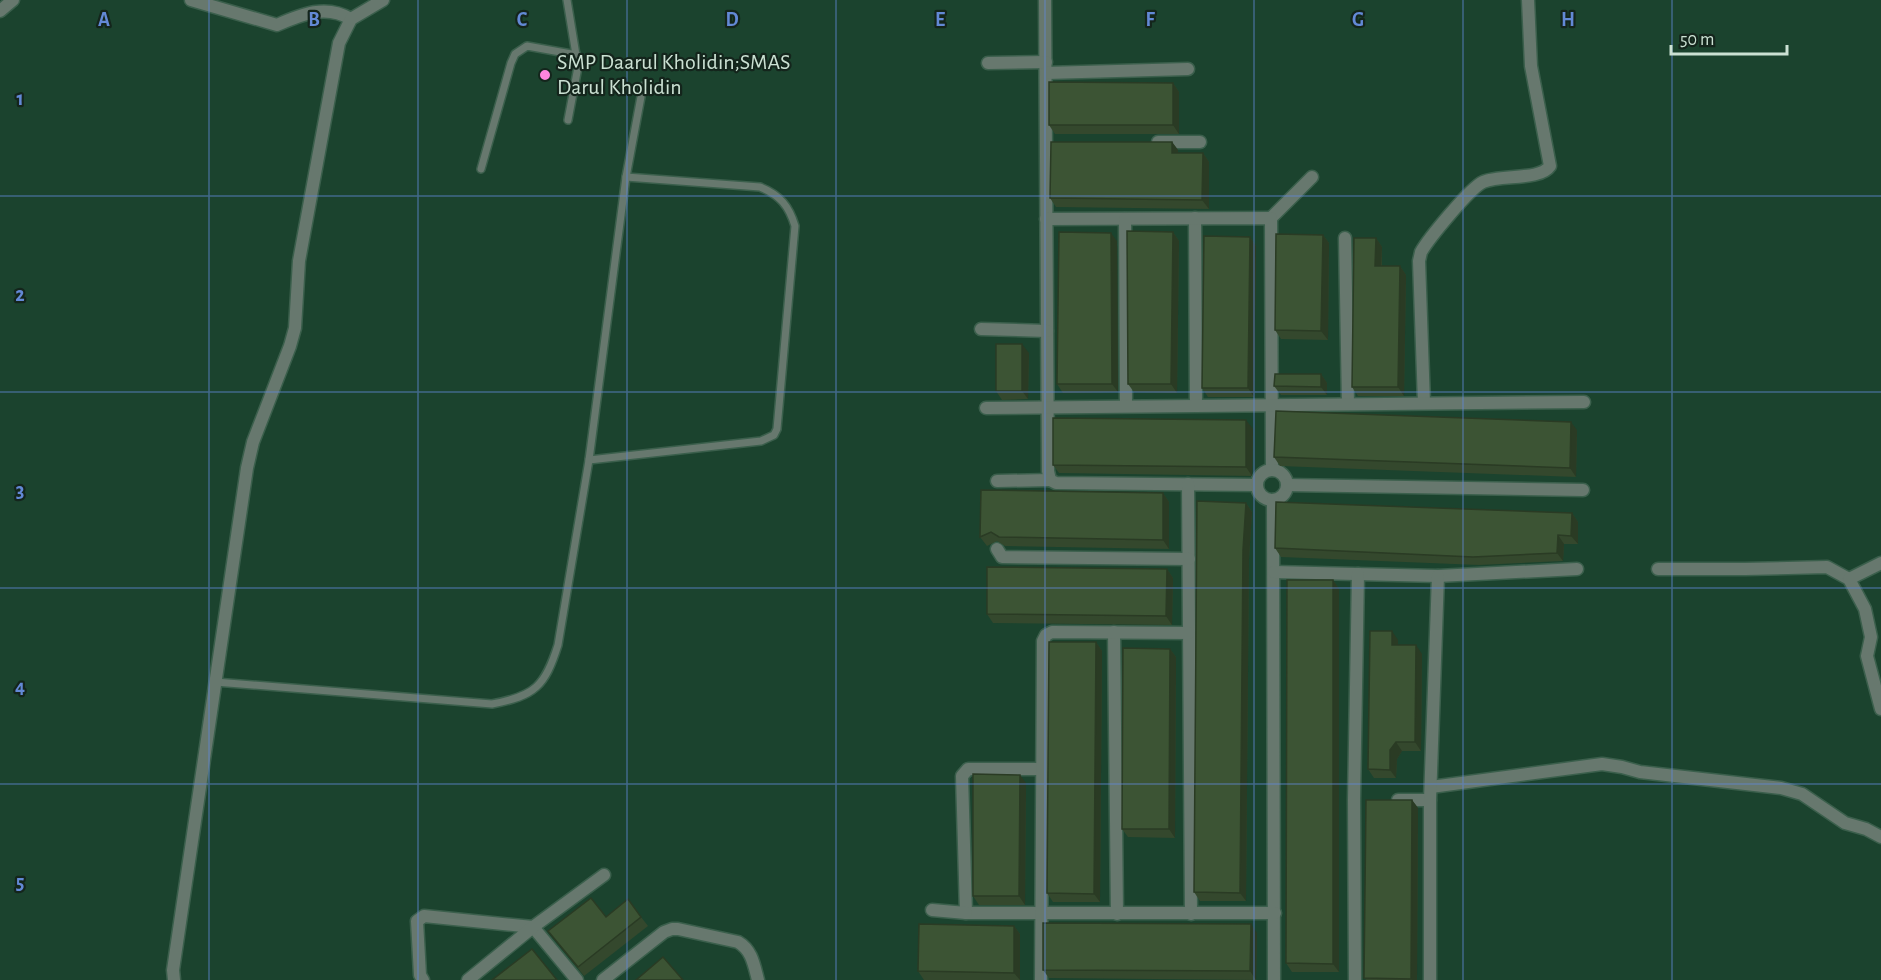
<svg xmlns="http://www.w3.org/2000/svg" width="1881" height="980" font-family="'Alegreya Sans',sans-serif">
<style>
.lines{fill:none;stroke-linecap:round;stroke-linejoin:round}
.service-casing{stroke:#3b5f4c;stroke-width:10}
.minor-casing{stroke:#3b5f4c;stroke-width:15}
.service{stroke:#67786e;stroke-width:7}
.minor{stroke:#67786e;stroke-width:12}
.wall{fill:#34482d}
.shaded-wall{fill:#2a3b24}
.building{fill:#3c5434;stroke:#2a3b24;stroke-width:1.5}
.grid{fill:none;stroke:#6389d6;stroke-width:1.5;stroke-opacity:0.55}
.poi-dot{fill:#ff85de;stroke:#14251c;stroke-width:2}
.labels{text-anchor:middle;dominant-baseline:central;stroke-width:4.5;stroke-linejoin:round;paint-order:stroke}
.poi-label{font-size:22px;fill:#cbe1d3;stroke:#14251c;text-anchor:start}
.grid-label{font-size:20px;text-anchor:middle;font-weight:bold;fill:#6389d6;stroke:#14251c;stroke-width:4.5;stroke-linejoin:round;paint-order:stroke}
</style>
<rect width="100%" height="100%" fill="#1b432e"/>
<g class="lines">
<g class="service-casing">
<g id="service">
<polyline points="567,0 578,67 568,120"/>
<polyline points="481,169 511,63 515,54 527,46 577,55"/>
<path d="M589,460L761,441L774,435L777,429L795,226C789,206 780,195 760,187L626,177"/>
<path d="M215,682L492,704C535,696 545,686 558,645L589,460L626,177L643,86"/>
</g>
</g>
<g class="minor-casing">
<g id="minor">
<path d="M191,0L277,25C302,14 326,4 351,19"/>
<polyline points="1045,0 1048,471 1050,480 1056,483 1257,485"/>
<polyline points="0,11 13,0"/>
<polyline points="988,63 1046,62"/>
<polyline points="1046,73 1188,69"/>
<polyline points="1158,142 1200,142"/>
<polyline points="1195,218 1196,405"/>
<polyline points="1271,218 1312,177"/>
<polyline points="1046,219 1271,218 1272,470"/>
<polyline points="1125,219 1126,406"/>
<polyline points="1345,238 1348,404"/>
<polyline points="981,329 1047,331"/>
<path d="M1424,403L1419,261L1421,252C1429,238 1470,188 1483,182C1500,174 1540,181 1550,166L1531,66L1528,0"/>
<polyline points="986,408 1584,402"/>
<circle cx="1272" cy="485" r="15"/>
<polyline points="997,481 1050,480"/>
<polyline points="1188,484 1191,914"/>
<polyline points="1287,485 1583,490"/>
<polyline points="1273,500 1274,980"/>
<polyline points="997,549 1002,557 1189,559"/>
<polyline points="1658,569 1745,569 1827,567 1849,579 1865,609 1871,637 1867,656 1881,709"/>
<polyline points="1274,572 1438,576 1577,569"/>
<polyline points="1849,579 1881,563"/>
<polyline points="1114,632 1117,914"/>
<polyline points="1042,769 968,769 962,776 966,913 1275,913"/>
<polyline points="1431,787 1602,764 1622,767 1640,772 1781,788 1802,794 1845,823 1866,829 1881,837"/>
<polyline points="1398,800 1430,800"/>
<polyline points="932,910 966,913"/>
<polyline points="174,980 173,970 247,468 253,442 290,346 295,328 299,261 339,43 351,19 383,0"/>
<polyline points="423,980 420,975 417,921 424,916 533,927 577,980"/>
<polyline points="468,980 533,927 604,875"/>
<path d="M603,980L664,932L672,929H678L738,942C752,950 754,965 758,980"/>
<polyline points="1041,980 1043,641 1046,635 1052,632 1189,633"/>
<polyline points="1355,980 1354,800 1358,574"/>
<polyline points="1430,980 1430,800 1438,576"/>
</g>
</g>
<use href="#service" class="service"/>
<use href="#minor" class="minor"/>
</g>
<g class="wall">
<polygon points="1173,83 1179,92 1179,134 1055,134 1049,125"/>
<polygon points="1172,142 1178,150 1178,153 1203,153 1209,162 1209,209 1056,207 1050,198"/>
<polygon points="1173,232 1179,241 1177,393 1134,392 1128,384"/>
<polygon points="1323,235 1329,243 1328,340 1281,339 1275,330"/>
<polygon points="1250,237 1256,246 1254,397 1208,397 1202,388"/>
<polygon points="1376,238 1382,247 1382,266 1400,266 1406,275 1404,396 1358,396 1352,387"/>
<polygon points="1117,241 1118,392 1063,393 1057,384"/>
<polygon points="1029,353 1028,399 1002,400 996,391"/>
<polygon points="1321,374 1327,383 1327,395 1281,395 1274,386"/>
<polygon points="1253,429 1252,476 1059,473 1053,465"/>
<polygon points="1577,430 1576,477 1280,466 1274,457"/>
<polygon points="981,490 1163,493 1169,502 1169,549 1005,546 997,541 987,546 980,537"/>
<polygon points="1246,503 1252,512 1249,559 1246,901 1200,901 1194,892"/>
<polygon points="1572,513 1578,522 1578,544 1564,544 1563,561 1479,565 1281,557 1275,548"/>
<polygon points="1167,569 1173,578 1172,625 993,623 987,614"/>
<polygon points="1333,580 1339,589 1339,972 1292,972 1286,963"/>
<polygon points="1398,640 1398,645 1422,654 1421,751 1402,751 1397,759 1396,778 1374,778 1368,769"/>
<polygon points="1096,642 1102,651 1100,902 1053,902 1047,893"/>
<polygon points="1170,649 1176,657 1175,838 1128,837 1122,829"/>
<polygon points="1026,783 1025,905 979,905 973,896"/>
<polygon points="1412,800 1418,808 1417,980 1366,980 1364,978"/>
<polygon points="606,917 641,917 648,926 584,976 548,931"/>
<polygon points="1014,926 1020,934 1020,980 924,980 918,971"/>
<polygon points="1257,933 1256,980 1049,978 1043,970"/>
</g>
<g class="shaded-wall">
<polygon points="1173,83 1179,92 1179,134 1173,125"/>
<polygon points="1172,142 1178,150 1178,161 1172,153"/>
<polygon points="1203,153 1209,162 1209,209 1202,200"/>
<polygon points="1173,232 1179,241 1177,393 1171,384"/>
<polygon points="1111,233 1117,241 1118,392 1112,384"/>
<polygon points="1323,235 1329,243 1328,340 1321,331"/>
<polygon points="1250,237 1256,246 1254,397 1248,388"/>
<polygon points="1376,238 1382,247 1381,275 1375,266"/>
<polygon points="1400,266 1406,275 1404,396 1398,387"/>
<polygon points="1022,344 1029,353 1028,399 1022,391"/>
<polygon points="1321,374 1327,383 1327,395 1321,387"/>
<polygon points="1246,420 1253,429 1252,476 1246,467"/>
<polygon points="1571,422 1577,430 1576,477 1570,468"/>
<polygon points="1163,493 1169,502 1169,549 1163,540"/>
<polygon points="1246,503 1252,512 1249,559 1246,901 1240,893 1243,550"/>
<polygon points="1572,513 1578,522 1578,544 1571,536"/>
<polygon points="1558,535 1564,544 1563,561 1557,553"/>
<polygon points="1167,569 1173,578 1172,625 1166,616"/>
<polygon points="1333,580 1339,589 1339,972 1333,964"/>
<polygon points="1392,631 1398,640 1398,654 1392,645"/>
<polygon points="1096,642 1102,651 1100,902 1094,894"/>
<polygon points="1416,645 1422,654 1421,751 1415,742"/>
<polygon points="1170,649 1176,657 1175,838 1169,829"/>
<polygon points="1396,742 1402,751 1397,759 1396,778 1390,770 1390,750"/>
<polygon points="1020,775 1026,783 1025,905 1019,896"/>
<polygon points="1412,800 1418,808 1417,980 1412,980 1411,979"/>
<polygon points="1251,924 1257,933 1256,980 1250,971"/>
<polygon points="1014,926 1020,934 1020,980 1014,973"/>
</g>
<g class="building">
<polygon points="1049,82 1173,83 1173,125 1049,125"/>
<polygon points="1051,142 1172,142 1172,153 1203,153 1202,200 1050,198"/>
<polygon points="1127,231 1173,232 1171,384 1128,384"/>
<polygon points="1059,232 1111,233 1112,384 1057,384"/>
<polygon points="1276,234 1323,235 1321,331 1275,330"/>
<polygon points="1204,236 1250,237 1248,388 1202,388"/>
<polygon points="1354,238 1376,238 1375,266 1400,266 1398,387 1352,387"/>
<rect x="996" y="344" width="26" height="47"/>
<polygon points="1275,374 1321,374 1321,387 1274,386"/>
<polygon points="1276,411 1571,422 1570,468 1274,457"/>
<polygon points="1053,418 1246,420 1246,467 1053,465"/>
<polygon points="981,490 1163,493 1163,540 999,537 991,532 980,537"/>
<polygon points="1197,501 1246,503 1243,550 1240,893 1194,892"/>
<polygon points="1276,502 1572,513 1571,536 1558,535 1557,553 1473,557 1275,548"/>
<polygon points="987,567 1167,569 1166,616 987,614"/>
<polygon points="1287,580 1333,580 1333,964 1286,963"/>
<polygon points="1370,631 1392,631 1392,645 1416,645 1415,742 1396,742 1390,750 1390,770 1368,769"/>
<polygon points="1049,642 1096,642 1094,894 1047,893"/>
<polygon points="1123,648 1170,649 1169,829 1122,829"/>
<polygon points="973,774 1020,775 1019,896 973,896"/>
<polygon points="1366,800 1412,800 1411,979 1364,978"/>
<polygon points="591,898 606,917 628,899 641,917 578,967 548,931"/>
<polygon points="1043,923 1251,924 1250,971 1043,970"/>
<polygon points="919,924 1014,926 1014,973 918,971"/>
<polygon points="532,949 557,980 492,980"/>
<polygon points="663,957 683,980 636,980"/>
</g>
<path class="grid" d="M209,0V980M418,0V980M627,0V980M836,0V980M1045,0V980M1254,0V980M1463,0V980M1672,0V980M0,196H1881M0,392H1881M0,588H1881M0,784H1881"/>
<circle class="poi-dot" cx="545" cy="75" r="6"/>
<g class="labels">
<g class="poi-label">
<text x="557" y="62">SMP Daarul Kholidin;SMAS<tspan x="557" dy="25">Darul Kholidin</tspan></text>
</g>
</g>
<g class="grid-label">
<text x="104" y="26">A</text>
<text x="314" y="26">B</text>
<text x="522" y="26">C</text>
<text x="732" y="26">D</text>
<text x="940" y="26">E</text>
<text x="1150" y="26">F</text>
<text x="1358" y="26">G</text>
<text x="1568" y="26">H</text>
<text x="20" y="105">1</text>
<text x="20" y="301">2</text>
<text x="20" y="497">3</text>
<text x="20" y="693">4</text>
<text x="20" y="889">5</text>
</g>
<path d="M1671 45v9h116v-9" fill="none" stroke="#cbe1d3" stroke-width="3"/>
<text x="1680" y="45" font-size="18" fill="#cbe1d3" stroke="#14251c" stroke-width="4.5" paint-order="stroke">50 m</text>
</svg>
